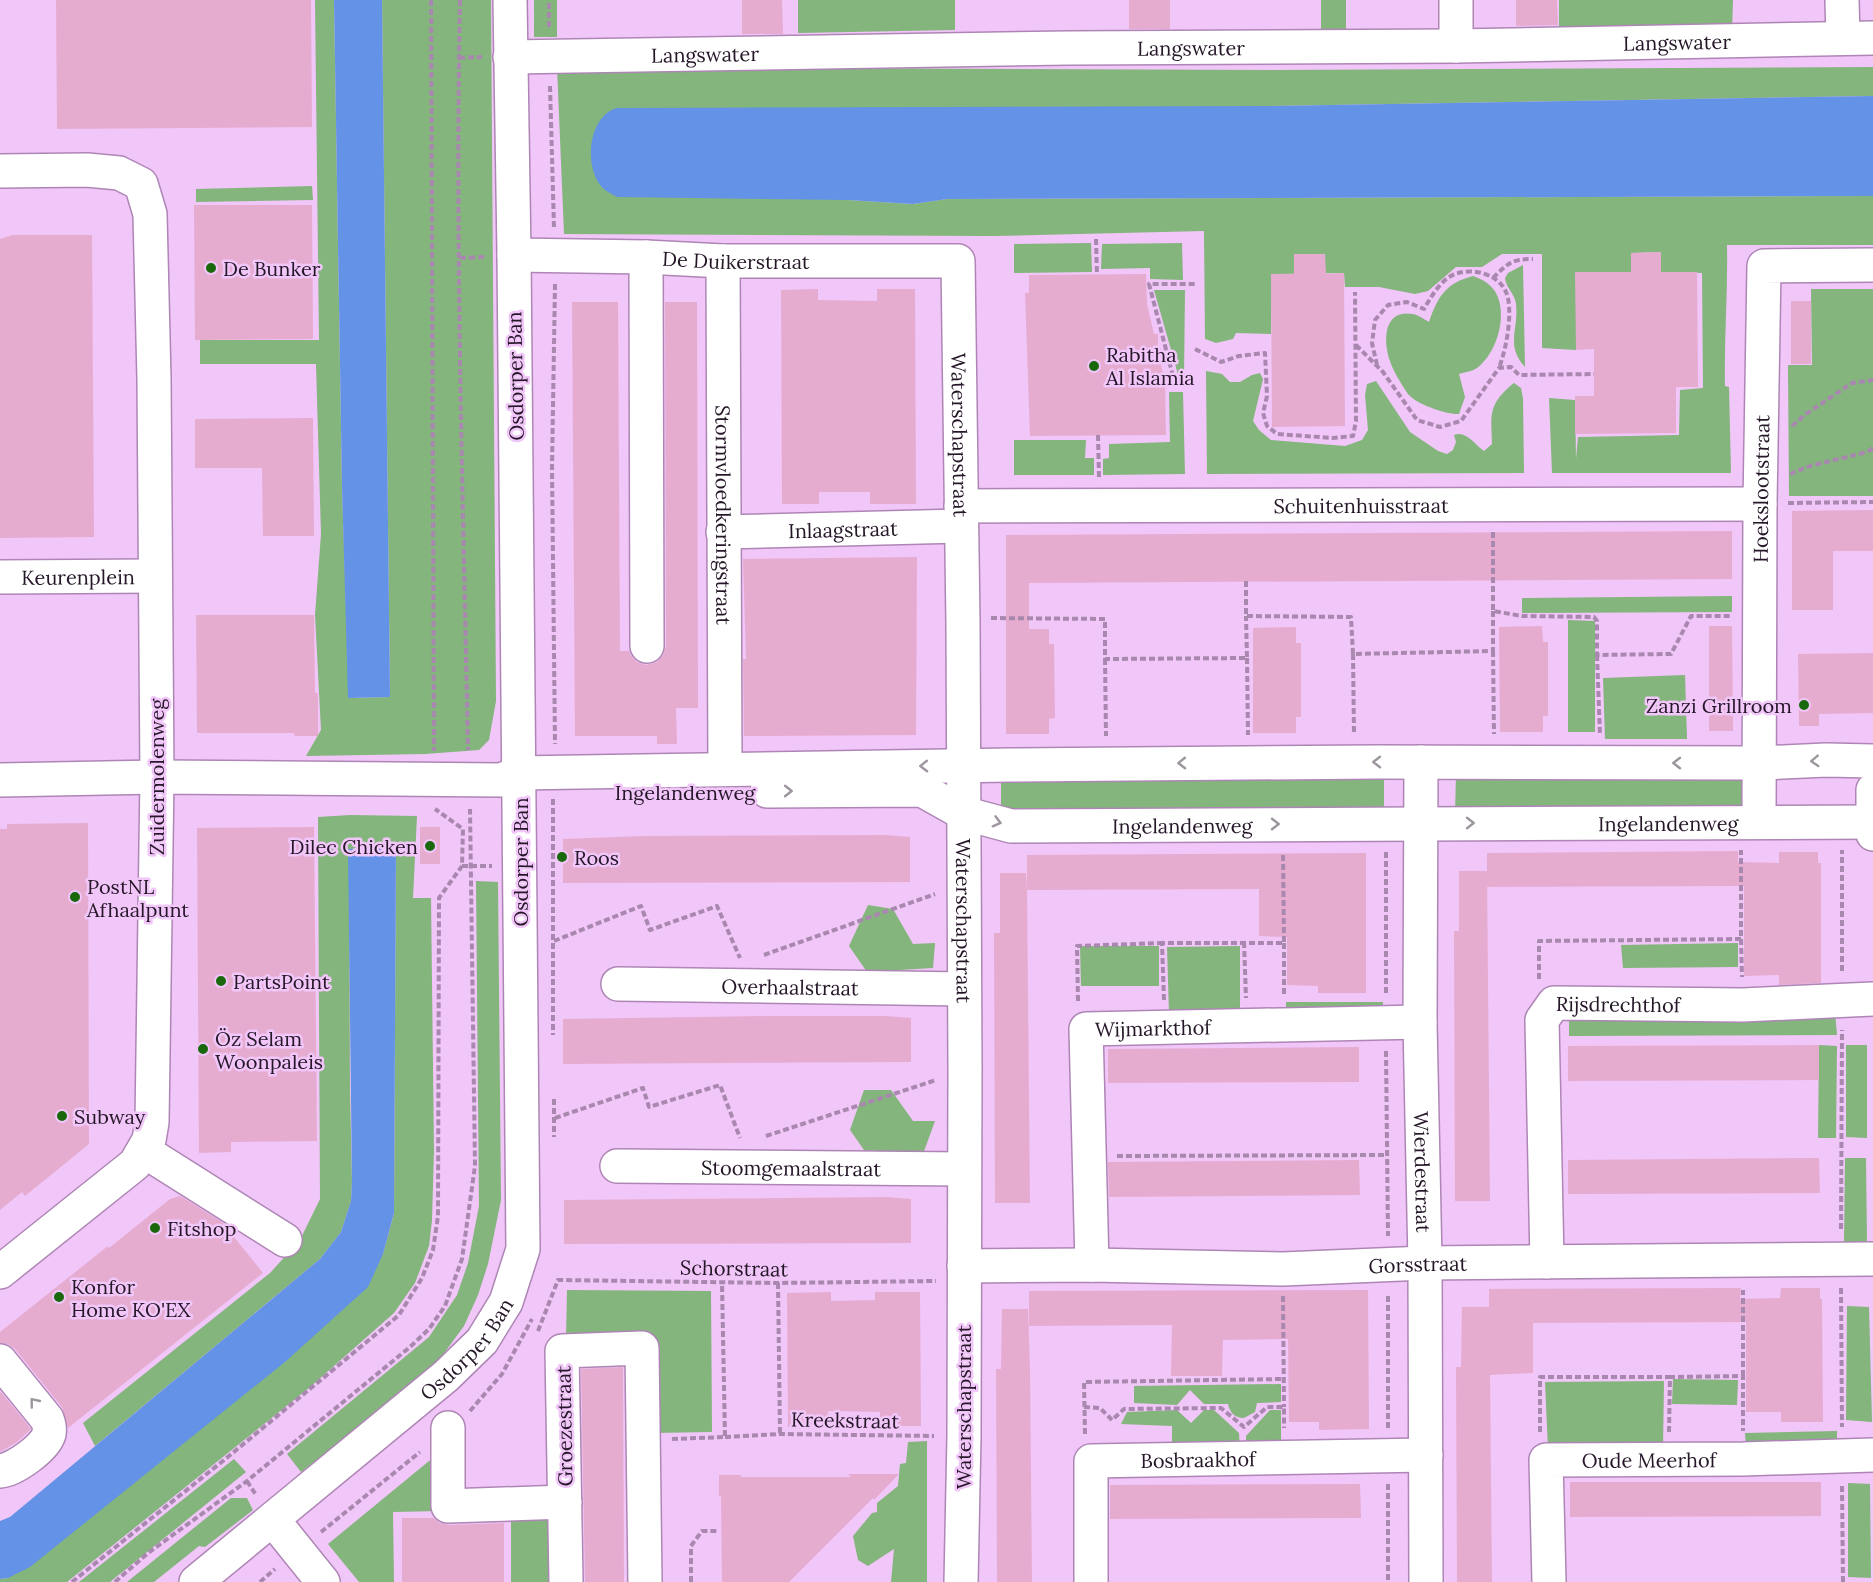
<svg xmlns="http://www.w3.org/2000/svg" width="1873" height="1582" font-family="Lora,serif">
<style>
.green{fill:#83b57c}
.water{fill:#6392e7}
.building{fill:#e6acd0}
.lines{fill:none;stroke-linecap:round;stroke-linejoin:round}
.minor-casing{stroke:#ae86b5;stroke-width:36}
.path{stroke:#a988af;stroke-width:4;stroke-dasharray:6 3;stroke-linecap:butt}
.minor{stroke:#fff;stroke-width:33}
.oneway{stroke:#9d969e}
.poi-dot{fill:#19690c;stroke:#f1c6f8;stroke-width:2}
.labels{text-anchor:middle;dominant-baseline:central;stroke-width:5;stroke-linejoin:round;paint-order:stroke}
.street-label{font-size:20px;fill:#251628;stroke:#f1c6f8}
.poi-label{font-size:20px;fill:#251628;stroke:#f1c6f8;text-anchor:start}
</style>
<rect width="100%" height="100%" fill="#f1c6f8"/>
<g class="green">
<polygon points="315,0 334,0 342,486 349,698 390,697 382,0 491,0 496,701 489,740 479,750 425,754 306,756 321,730 315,615 321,534 316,364 200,364 200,340 319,340"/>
<rect x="534" y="0" width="23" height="37"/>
<polygon points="798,0 955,0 955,30 798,33"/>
<rect x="1321" y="0" width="25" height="31"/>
<polygon points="1559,0 1733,0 1732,33 1559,34"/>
<path d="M557,67L1270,70L1873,67V96L1270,106L848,200L913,204L947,199L1873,196V245H1727C1728,292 1724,339 1725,386L1729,387L1731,473H1552L1549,398L1575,400L1576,459L1578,437L1679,435L1680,390L1703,388L1702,273L1661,272L1660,252L1631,253V272H1576V350L1542,348V254H1502L1482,267H1456L1428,291L1415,294L1379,287H1345L1344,273L1272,274L1271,334L1236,333L1233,339L1216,343L1205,339L1204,231L993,236L564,234Z"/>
<polygon points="312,186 313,200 196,202 196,189"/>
<polygon points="1091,243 1092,272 1014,273 1014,244"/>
<polygon points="1182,243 1183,280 1150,279 1150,268 1101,269 1102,244"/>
<path d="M1523,265L1525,367C1505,345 1519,329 1516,304C1515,294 1506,288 1505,278L1508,273Z"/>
<path d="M1473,276C1482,279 1491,284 1496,293C1508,315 1497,353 1477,368C1473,371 1465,372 1459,374L1465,397L1459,414C1447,415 1416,404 1408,394C1402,385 1393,371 1390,361C1383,341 1383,309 1413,314C1418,315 1424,319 1429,322C1438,296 1446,283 1473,276Z"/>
<polygon points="1811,289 1873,289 1873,496 1789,496 1788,365 1812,365"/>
<polygon points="1154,290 1185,290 1184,378 1179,378"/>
<path d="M1206,371L1222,374L1230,382H1240L1252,375L1260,373L1263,379L1253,421L1259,430L1271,440L1345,446L1362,440L1368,430L1365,395L1367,384L1376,381L1410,432L1438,451L1447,454L1453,450L1456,442L1454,435C1466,430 1475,445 1484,451L1492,444C1491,414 1488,404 1514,383L1521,388L1523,398L1524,473L1207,474Z"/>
<polygon points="1169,392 1183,392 1185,474 1103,475 1103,459 1109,458 1109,444 1170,442"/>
<polygon points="1014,440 1086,440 1085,458 1094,458 1094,475 1014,475"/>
<polygon points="1732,596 1732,612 1522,613 1522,598"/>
<polygon points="1568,620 1595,621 1595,732 1568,732"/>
<polygon points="1685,675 1687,739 1605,739 1603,678"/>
<polygon points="1384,771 1384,815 1001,816 1001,775"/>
<polygon points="1456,774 1742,777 1746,797 1738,812 1455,815"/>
<polygon points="350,815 417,816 413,898 431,898 434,1150 432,1220 429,1246 415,1283 394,1313 309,1388 67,1582 0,1582 0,1579 8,1578 383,1254 394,1213 396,848 349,849 350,1089 352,1182 351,1201 341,1232 320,1259 95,1446 83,1423 270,1273 300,1240 320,1199 318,817"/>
<polygon points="476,881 498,882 501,1200 488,1264 478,1295 464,1326 442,1356 419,1381 301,1472 287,1454 429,1337 457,1295 468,1263 479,1206"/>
<polygon points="868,905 893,909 913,944 935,943 933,968 867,972 849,946"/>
<polygon points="1738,943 1738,967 1623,968 1621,945"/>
<polygon points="1080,946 1159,946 1159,986 1081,986"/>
<polygon points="1240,946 1240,1015 1169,1014 1167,947"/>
<polygon points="1286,1002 1383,1002 1382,1015 1286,1017"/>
<polygon points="1835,1012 1837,1035 1569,1036 1569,1016"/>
<polygon points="1819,1045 1837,1046 1836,1138 1818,1138"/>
<polygon points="1846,1045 1867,1045 1867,1138 1846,1137"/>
<polygon points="864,1090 891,1090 913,1121 935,1121 923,1154 864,1150 850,1130"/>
<polygon points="1845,1158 1866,1158 1867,1243 1844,1244"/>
<polygon points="567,1290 711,1291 712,1432 652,1433 652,1339 566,1339"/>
<polygon points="1847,1306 1869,1307 1872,1422 1846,1420"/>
<polygon points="1673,1379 1738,1380 1737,1405 1672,1404"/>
<polygon points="1664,1381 1663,1448 1548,1449 1545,1382"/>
<path d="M1281,1384V1402L1257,1403L1255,1412L1244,1418C1235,1418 1230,1413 1228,1404H1204L1190,1390L1177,1405L1134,1403V1386Z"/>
<polygon points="1177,1410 1191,1423 1204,1410 1214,1410 1239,1433 1240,1453 1172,1455 1172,1426 1121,1424 1127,1412"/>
<polygon points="1270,1410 1281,1410 1281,1452 1246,1453 1246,1436"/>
<polygon points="1837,1431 1837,1449 1746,1450 1745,1433"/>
<polygon points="927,1441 927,1582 891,1582 894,1549 868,1566 858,1560 853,1536 872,1513 877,1512 877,1503 898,1486 900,1464 906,1463 908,1442"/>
<polygon points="440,1452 440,1511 393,1512 394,1582 359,1582 328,1544"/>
<polygon points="234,1459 246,1472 110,1582 79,1582"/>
<polygon points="1848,1483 1870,1484 1871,1578 1848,1577"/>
<polygon points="231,1498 247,1498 253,1510 205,1547 199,1546 154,1582 127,1582"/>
<rect x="511" y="1518" width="50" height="64"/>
</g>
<g class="water">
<polygon points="334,0 382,0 390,697 348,698 342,486"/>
<path d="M1873,96V196L947,199L913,204L848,200L617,197C612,194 605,191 601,186C584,166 588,116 617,108L1270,106Z"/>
<polygon points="396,848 394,1213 383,1254 368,1287 285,1362 30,1567 8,1578 0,1579 0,1521 10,1517 320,1259 341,1232 351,1201 352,1182 348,849"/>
</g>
<g class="building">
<polygon points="56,0 311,0 312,127 57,129"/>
<polygon points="742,0 782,0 783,34 742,34"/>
<rect x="1129" y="0" width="41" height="29"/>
<polygon points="1516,0 1557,0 1558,25 1516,26"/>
<polygon points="194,205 312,205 313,339 195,340"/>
<polygon points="13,235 92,235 94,537 0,538 0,239"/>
<polygon points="1661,252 1661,272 1697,272 1698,387 1676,387 1676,433 1575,434 1575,396 1594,396 1594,349 1576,350 1575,272 1631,272 1631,253"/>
<polygon points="1294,254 1325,254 1326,274 1344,273 1345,426 1272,427 1271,274 1294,274"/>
<polygon points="1146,274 1147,304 1154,334 1158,334 1158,349 1161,348 1161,365 1165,381 1166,435 1030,436 1025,293 1029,293 1029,275"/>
<polygon points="818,289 818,300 877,301 877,289 915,289 916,504 870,504 870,492 819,492 819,504 782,504 781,290"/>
<rect x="1791" y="301" width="20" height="63"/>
<polygon points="572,302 618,302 620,651 629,651 631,656 637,662 646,665 657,662 663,655 666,646 665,302 697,302 698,708 676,708 677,744 657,744 657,736 575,736"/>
<polygon points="313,418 314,536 263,536 262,468 195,468 195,419"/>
<polygon points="1873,510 1873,551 1833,551 1833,610 1792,610 1792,511"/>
<polygon points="1732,531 1732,579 1029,583 1029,629 1049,629 1049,644 1054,644 1055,718 1049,719 1049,734 1006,734 1006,535"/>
<polygon points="917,557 916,735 744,736 743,659 746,659 743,559"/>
<polygon points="196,615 314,615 315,693 318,693 318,736 295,736 294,733 197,733"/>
<polygon points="1542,626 1543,642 1548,642 1548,716 1543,716 1543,732 1500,732 1499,627"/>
<polygon points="1709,626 1732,626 1733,731 1709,731"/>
<polygon points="1296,627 1296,643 1301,643 1301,717 1296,717 1296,733 1253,733 1253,628"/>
<polygon points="1873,653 1873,713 1819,714 1819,726 1799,726 1798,654"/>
<polygon points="88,823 89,1144 25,1196 22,1192 0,1210 0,829 7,829 7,824"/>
<polygon points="314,827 317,1141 231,1142 231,1152 199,1153 197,828"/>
<rect x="420" y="827" width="20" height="37"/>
<polygon points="885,835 910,837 910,882 563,883 563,839 644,836"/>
<polygon points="1738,851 1738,862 1779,863 1779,852 1818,852 1818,863 1821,863 1821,983 1779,985 1779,975 1744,976 1744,886 1487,887 1487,853"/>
<polygon points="1366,853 1366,993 1318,993 1318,986 1287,985 1287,937 1259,936 1259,889 1027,890 1030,1203 995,1203 994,933 1000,933 1000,873 1026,873 1027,889 1027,855"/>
<polygon points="1459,871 1487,871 1490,1201 1455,1201 1454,931 1459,931"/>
<polygon points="771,1016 886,1016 911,1018 911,1062 563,1064 563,1019"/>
<polygon points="1819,1045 1819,1080 1568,1081 1568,1046"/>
<polygon points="1359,1047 1359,1082 1108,1083 1108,1049"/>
<polygon points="1819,1158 1820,1193 1568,1194 1568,1160"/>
<polygon points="1359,1160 1360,1195 1109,1197 1108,1162"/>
<polygon points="180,1196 222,1222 263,1273 68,1428 62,1407 15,1349 7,1344 0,1343 0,1332 108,1246 109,1248 170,1199"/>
<polygon points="887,1197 911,1199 911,1243 564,1244 564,1200"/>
<polygon points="1741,1288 1740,1299 1780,1298 1781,1288 1820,1288 1820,1299 1822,1299 1823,1422 1781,1422 1781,1412 1746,1412 1746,1322 1533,1323 1533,1373 1490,1375 1492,1582 1457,1582 1456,1367 1461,1367 1462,1307 1489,1307 1489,1289"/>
<polygon points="1368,1290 1369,1429 1319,1430 1319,1422 1289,1422 1288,1339 1223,1340 1222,1376 1171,1376 1172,1325 1029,1326 1029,1291"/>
<polygon points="831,1292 831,1301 875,1300 875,1292 920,1292 921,1426 880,1426 880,1412 828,1411 828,1426 788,1427 787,1293"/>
<polygon points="1002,1309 1028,1309 1030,1369 1032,1582 997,1582 996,1369 1001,1369"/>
<polygon points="623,1367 624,1582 585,1582 581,1369"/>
<polygon points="0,1391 31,1429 17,1442 0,1452"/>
<polygon points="848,1474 899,1474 874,1500 873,1498 789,1582 722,1582 721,1496 719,1496 719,1475 741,1475 741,1477 851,1477"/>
<polygon points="1570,1482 1821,1482 1821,1516 1570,1517"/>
<polygon points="1360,1484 1361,1518 1110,1519 1110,1485"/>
<polygon points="402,1518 434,1518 440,1523 449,1525 504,1523 504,1582 402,1582"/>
</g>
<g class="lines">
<g class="minor-casing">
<g id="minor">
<polyline points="1842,0 1843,38"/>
<polyline points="1456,46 1456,0"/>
<path id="s1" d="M510,57L1069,48L1456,46L1873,38"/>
<polyline points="0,171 87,170 119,173 141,184 150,214 154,379 157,777 152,1122 149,1140 135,1164 0,1272"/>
<path id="s2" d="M514,255L646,257L723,261H958L963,624L965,1070L964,1436L961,1582"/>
<polyline points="646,257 647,646"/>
<path id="s3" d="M723,261L725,769"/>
<path id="s4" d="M961,506L1760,504"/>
<path id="s5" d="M723,532L961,526"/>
<path id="s6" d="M0,577L155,576"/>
<path id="s7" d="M1421,762L1420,1022L1425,1263L1426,1582"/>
<polyline points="0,780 157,777 501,780 519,773 1010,765 1377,762 1761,763 1826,760 1873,761"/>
<polyline points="1873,790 1873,834"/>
<path id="s8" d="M767,791L922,790L963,813L1011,826L1873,822"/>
<path id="s9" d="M1759,822L1760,504L1764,266L1873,265"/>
<path id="s10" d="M618,984L964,989"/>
<polyline points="144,1151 285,1240"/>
<path id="s11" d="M617,1166L964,1169"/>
<path id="s12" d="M1547,1262L1542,1020L1554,1003L1743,1005L1873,999"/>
<path id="s13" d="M1092,1265L1086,1029L1420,1022"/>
<path id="s14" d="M964,1266L1092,1265L1283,1269L1425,1263L1873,1259"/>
<path d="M0,1361L47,1419C49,1424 50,1429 49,1434C45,1448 14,1470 0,1471"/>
<polyline points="448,1428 448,1506 565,1502"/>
<polyline points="273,1520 323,1582"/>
<path id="s15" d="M196,1582L446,1376L482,1341L506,1302L523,1249L514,255L510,0"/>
<polyline points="566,1582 562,1351 642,1348 645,1582"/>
<path id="s16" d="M1091,1582V1461L1426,1455"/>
<path id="s17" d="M1549,1582L1546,1460L1743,1459L1873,1455"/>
</g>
</g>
<g class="path">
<polyline points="431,0 434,751"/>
<path d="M460,0C455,250 463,500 468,750"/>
<polyline points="549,27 549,0"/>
<polyline points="459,58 482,57"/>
<polyline points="550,86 554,228"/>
<polyline points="1096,239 1097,275"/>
<polyline points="460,258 486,257"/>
<path d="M1493,278C1508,263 1512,259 1533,259"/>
<polyline points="555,284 552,468 555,744"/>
<polyline points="1356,345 1383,372 1417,420 1440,427 1461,421 1499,368 1511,367 1519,375 1594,374"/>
<polyline points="1195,349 1221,362 1239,356 1265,353 1267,396 1263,413 1267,426 1277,434 1333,438 1353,436 1356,421 1355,292"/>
<path d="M1377,365L1372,343L1375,320L1388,305L1407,302L1424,309C1431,297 1441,279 1455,274C1475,267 1503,275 1508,298C1512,319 1506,349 1499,368"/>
<polyline points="1194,385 1175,384 1149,284 1195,284"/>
<polyline points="1792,426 1806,414 1852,383 1873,380"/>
<polyline points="1098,435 1099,477"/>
<polyline points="1790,474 1810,466 1867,452 1873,448"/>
<polyline points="1788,503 1873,502"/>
<polyline points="1493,532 1493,611 1522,616 1594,617 1597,621 1597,655 1671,654 1691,616 1732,616"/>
<polyline points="1246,581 1246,616 1351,617 1353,654 1493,651 1493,611"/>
<polyline points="991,618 1105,619 1105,659 1247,658 1246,616"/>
<polyline points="1493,651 1494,734"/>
<polyline points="1353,654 1354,734"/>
<polyline points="1597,655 1600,735"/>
<polyline points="1247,658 1248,735"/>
<polyline points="1105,659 1106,736"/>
<polyline points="553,799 553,1035"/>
<polyline points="1386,852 1386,994"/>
<polyline points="462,866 492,866"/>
<polyline points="1741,939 1742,977"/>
<polyline points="554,941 641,906 650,930 717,906 740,958"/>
<polyline points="1244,942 1246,998"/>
<polyline points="1284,943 1284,997"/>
<polyline points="764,955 935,894"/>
<polyline points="1842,971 1842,850"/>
<polyline points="1539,979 1539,941 1741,939 1741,850"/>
<polyline points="1164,1000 1162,943 1284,943 1283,852"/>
<polyline points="1078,1001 1077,946 1162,943"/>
<polyline points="1386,1051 1388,1236"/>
<polyline points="554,1099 554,1137"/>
<polyline points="555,1118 643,1088 649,1107 720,1085 740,1138"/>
<polyline points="766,1136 936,1080"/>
<polyline points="1117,1156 1387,1155"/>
<polyline points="1841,1229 1842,1030"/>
<polyline points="778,1283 780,1434"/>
<polyline points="1841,1288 1842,1427"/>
<polyline points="1283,1296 1284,1407"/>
<polyline points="538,1331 558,1280 778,1283 936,1281"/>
<polyline points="1743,1376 1743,1290"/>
<polyline points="1084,1407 1100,1408 1112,1420 1124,1409 1221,1408 1244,1427 1267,1407 1284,1407 1284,1428"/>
<polyline points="470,1411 502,1374 532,1319"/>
<polyline points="1388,1428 1388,1294"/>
<polyline points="1540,1432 1540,1377 1670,1377"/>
<polyline points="1669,1432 1670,1377 1743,1376 1743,1431"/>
<polyline points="1085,1434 1084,1382 1283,1379"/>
<polyline points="725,1437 780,1434 934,1436"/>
<polyline points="672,1439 725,1437 722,1283"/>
<polyline points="247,1481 256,1495"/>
<polyline points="1388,1484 1388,1582"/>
<polyline points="1842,1486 1843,1582"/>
<polyline points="321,1532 420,1452"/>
<polyline points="72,1582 229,1456 399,1315 422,1278 433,1250 438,1216 439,898 462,866 463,829 435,809"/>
<polyline points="115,1582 148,1553 247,1481 410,1347 429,1329 445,1306 462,1259 475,1166 470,809"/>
<polyline points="260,1582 275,1569"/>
<polyline points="691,1582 691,1546 702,1531 718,1531"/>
</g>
<use href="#minor" class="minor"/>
</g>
<defs><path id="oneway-chevron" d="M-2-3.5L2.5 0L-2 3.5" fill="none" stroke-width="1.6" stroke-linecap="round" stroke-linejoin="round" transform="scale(1.5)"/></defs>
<g class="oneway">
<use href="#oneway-chevron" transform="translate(1815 761) rotate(177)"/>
<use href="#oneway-chevron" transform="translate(1377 762) rotate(180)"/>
<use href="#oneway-chevron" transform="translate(1182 763) rotate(179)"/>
<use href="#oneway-chevron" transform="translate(1677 763) rotate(-180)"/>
<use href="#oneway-chevron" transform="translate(924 766) rotate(179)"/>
<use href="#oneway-chevron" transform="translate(788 791)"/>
<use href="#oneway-chevron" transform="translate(997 822) rotate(15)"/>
<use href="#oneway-chevron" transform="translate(1470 823)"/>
<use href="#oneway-chevron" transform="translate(1275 824)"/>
<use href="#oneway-chevron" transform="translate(34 1402) rotate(-129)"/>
</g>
<g class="poi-dot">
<circle cx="211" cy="268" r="6"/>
<circle cx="1094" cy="366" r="6"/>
<circle cx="1804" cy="705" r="6"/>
<circle cx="430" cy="846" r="6"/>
<circle cx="562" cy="857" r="6"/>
<circle cx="75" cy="897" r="6"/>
<circle cx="221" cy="981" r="6"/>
<circle cx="203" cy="1049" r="6"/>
<circle cx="62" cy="1116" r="6"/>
<circle cx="155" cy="1228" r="6"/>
<circle cx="59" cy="1297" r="6"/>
</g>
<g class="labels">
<g class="street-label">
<text stroke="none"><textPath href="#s1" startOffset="1167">Langswater</textPath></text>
<text stroke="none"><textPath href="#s1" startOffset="681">Langswater</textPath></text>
<text stroke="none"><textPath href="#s1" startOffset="195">Langswater</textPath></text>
<text stroke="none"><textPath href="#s2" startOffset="222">De Duikerstraat</textPath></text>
<text transform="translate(515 376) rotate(-91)">Osdorper Ban</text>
<text stroke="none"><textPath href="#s2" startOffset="618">Waterschapstraat</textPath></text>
<text stroke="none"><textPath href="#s9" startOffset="333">Hoekslootstraat</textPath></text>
<text stroke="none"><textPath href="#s4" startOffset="400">Schuitenhuisstraat</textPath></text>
<text stroke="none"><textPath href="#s3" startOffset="254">Stormvloedkeringstraat</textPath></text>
<text stroke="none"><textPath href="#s5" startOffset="120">Inlaagstraat</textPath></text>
<text stroke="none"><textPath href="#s6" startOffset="78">Keurenplein</textPath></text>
<text transform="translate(156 777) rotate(-90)">Zuidermolenweg</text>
<text x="685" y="792">Ingelandenweg</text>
<text stroke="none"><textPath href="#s8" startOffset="909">Ingelandenweg</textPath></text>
<text stroke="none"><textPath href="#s8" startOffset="423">Ingelandenweg</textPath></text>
<text transform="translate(520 862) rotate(-90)">Osdorper Ban</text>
<text stroke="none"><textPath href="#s2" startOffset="1104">Waterschapstraat</textPath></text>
<text stroke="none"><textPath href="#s10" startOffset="172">Overhaalstraat</textPath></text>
<text stroke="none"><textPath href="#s12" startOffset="327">Rijsdrechthof</textPath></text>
<text stroke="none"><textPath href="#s13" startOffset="303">Wijmarkthof</textPath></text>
<text stroke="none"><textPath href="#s11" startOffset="174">Stoomgemaalstraat</textPath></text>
<text stroke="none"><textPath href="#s7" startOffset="410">Wierdestraat</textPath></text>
<text stroke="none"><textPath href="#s14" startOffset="454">Gorsstraat</textPath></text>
<text transform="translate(734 1268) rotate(1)">Schorstraat</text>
<text stroke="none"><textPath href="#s15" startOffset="358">Osdorper Ban</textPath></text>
<text transform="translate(963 1407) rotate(-90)">Waterschapstraat</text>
<text transform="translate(845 1420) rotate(1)">Kreekstraat</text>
<text transform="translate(564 1426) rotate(-91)">Groezestraat</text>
<text stroke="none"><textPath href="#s16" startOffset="228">Bosbraakhof</textPath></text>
<text stroke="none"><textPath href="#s17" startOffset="225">Oude Meerhof</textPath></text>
</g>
<g class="poi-label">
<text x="223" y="268">De Bunker</text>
<text x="1106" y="354">Rabitha<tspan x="1106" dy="23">Al Islamia</tspan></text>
<text x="1792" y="705" text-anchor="end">Zanzi Grillroom</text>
<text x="418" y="846" text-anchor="end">Dilec Chicken</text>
<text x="574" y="857">Roos</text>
<text x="87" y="886">PostNL<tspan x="87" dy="23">Afhaalpunt</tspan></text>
<text x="233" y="981">PartsPoint</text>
<text x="215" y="1038">Öz Selam<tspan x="215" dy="23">Woonpaleis</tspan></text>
<text x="74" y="1116">Subway</text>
<text x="167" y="1228">Fitshop</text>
<text x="71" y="1286">Konfor<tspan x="71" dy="23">Home KO'EX</tspan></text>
</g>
</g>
</svg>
